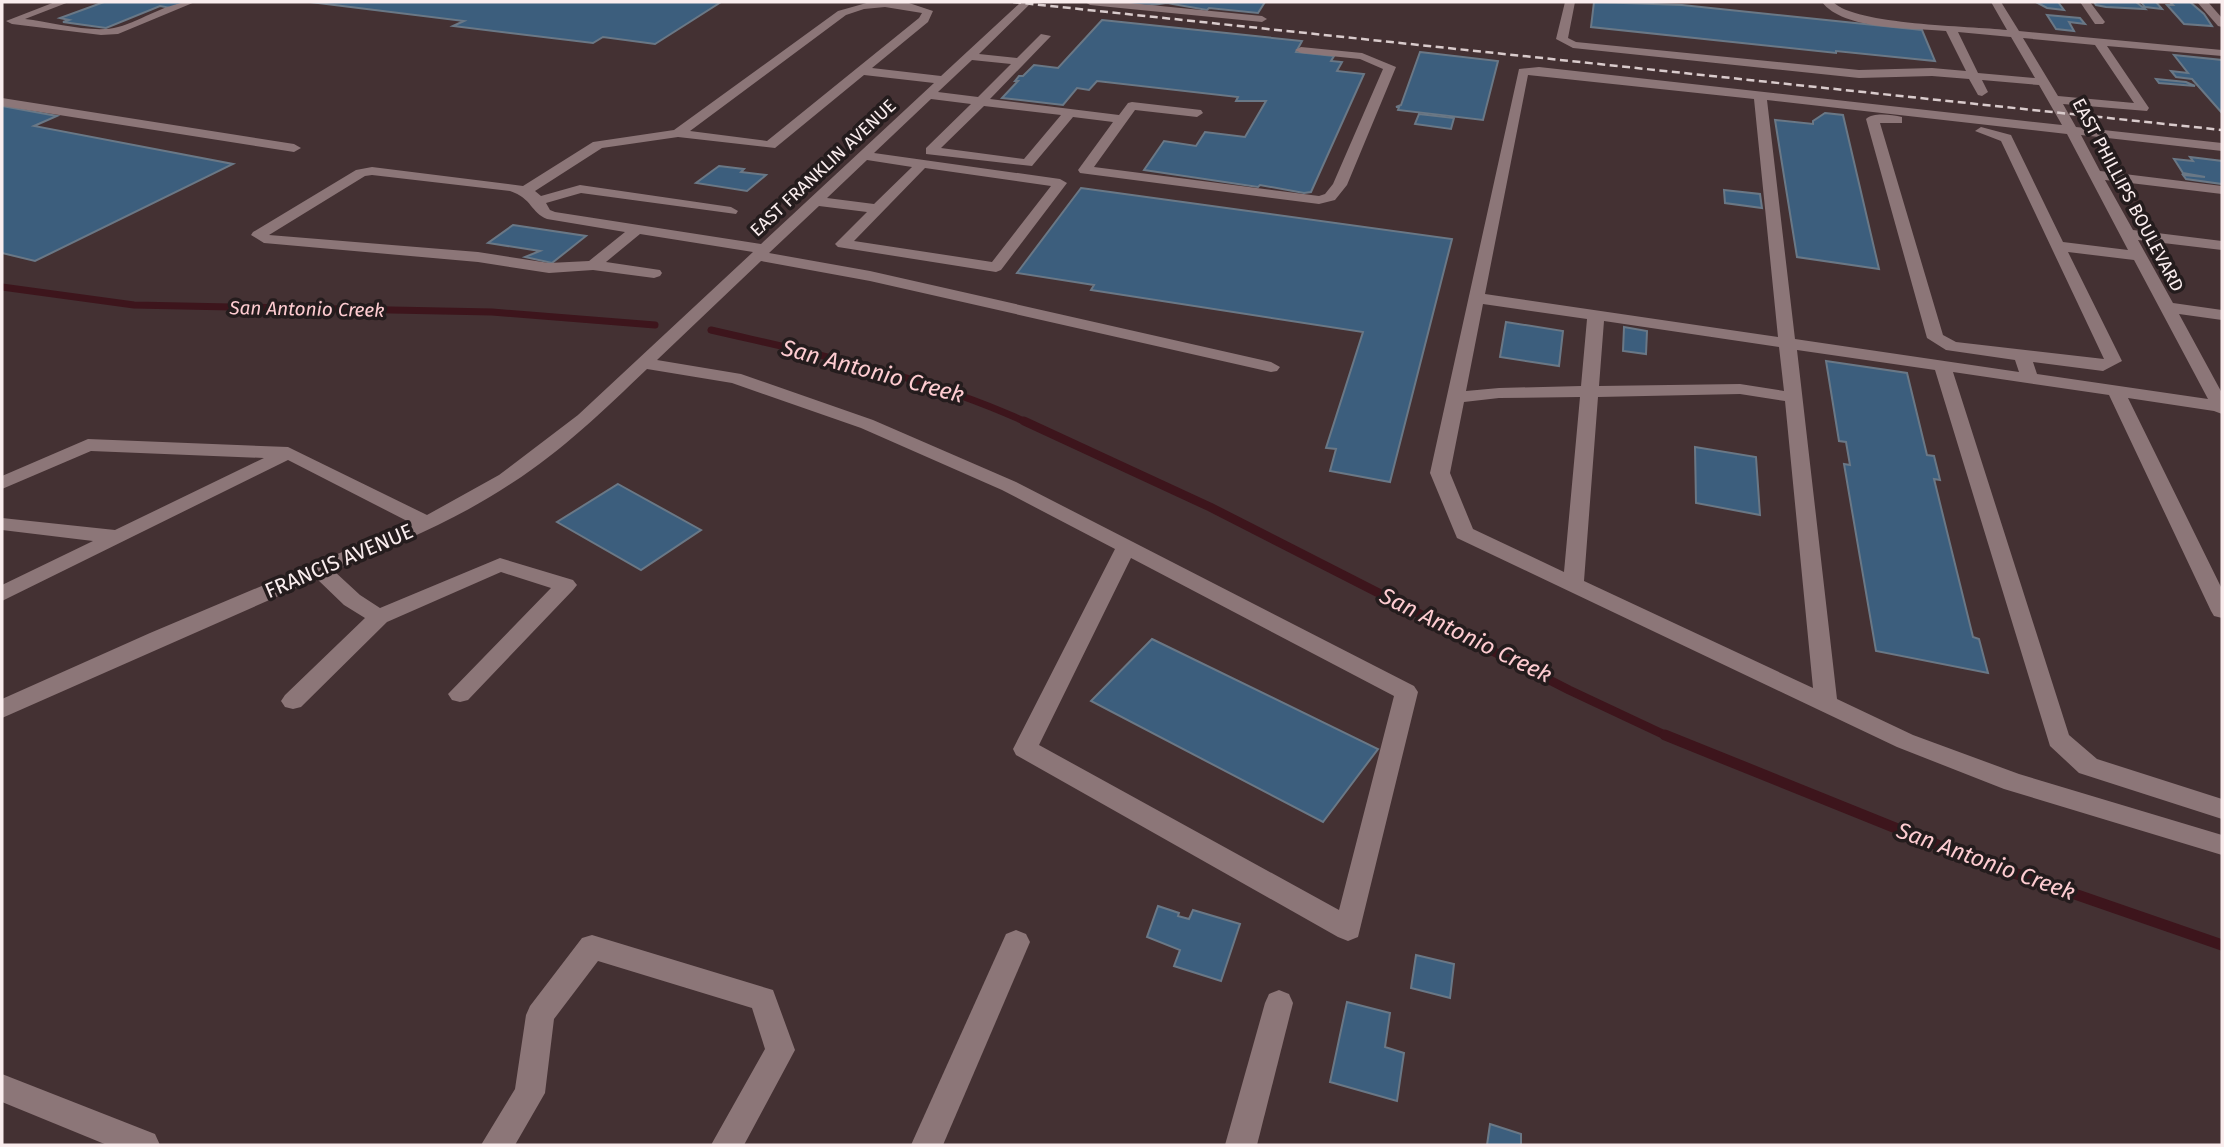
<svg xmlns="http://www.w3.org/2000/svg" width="2224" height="1147" font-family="'Fira Sans',sans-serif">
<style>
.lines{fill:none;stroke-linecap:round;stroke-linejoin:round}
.stream-far2{stroke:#3d151c;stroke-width:7}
.stream-far1{stroke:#3d151c;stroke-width:9}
.stream{stroke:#3d151c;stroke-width:11}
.building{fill:#3c5e7d;stroke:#6a7886;stroke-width:2}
.minor{fill:#8c7678;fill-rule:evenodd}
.rail{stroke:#d9cbcc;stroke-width:2.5;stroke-dasharray:8 4.5;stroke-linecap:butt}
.labels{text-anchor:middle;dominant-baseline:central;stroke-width:7;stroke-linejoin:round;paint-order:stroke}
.far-street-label{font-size:18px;fill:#faedee;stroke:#241c1d}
.far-water-label{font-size:19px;font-style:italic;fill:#feccd1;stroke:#241c1d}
.street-label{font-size:21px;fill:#faedee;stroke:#241c1d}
.water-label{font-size:23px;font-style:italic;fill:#feccd1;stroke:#241c1d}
</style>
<rect width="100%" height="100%" fill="#443133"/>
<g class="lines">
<g class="stream-far2">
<polyline points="2,287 134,305 492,312 655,325"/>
<path d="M711,330C819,355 927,376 1028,423"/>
</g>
<polyline class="stream-far1" points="1024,421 1210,507 1569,690 1669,737"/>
<polyline class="stream" points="1665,735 1965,856 2222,945"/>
</g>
<g class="building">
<polygon points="104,2 186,2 171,8 160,6 106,28 63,22 69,20 60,18"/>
<polygon points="310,2 721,2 655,44 603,37 593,43 453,26 464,21"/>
<polygon points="1105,2 1265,2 1258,13 1209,8 1207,10 1167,3 1144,6"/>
<polygon points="1594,2 1682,5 1922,30 1935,61 1836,51 1836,53 1591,27"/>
<polygon points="2036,2 2058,2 2064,10 2047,8"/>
<polygon points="2094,2 2156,2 2162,9 2145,7 2141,2 2136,2 2145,9 2106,7 2096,5"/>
<polygon points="2170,2 2190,2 2204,14 2212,26 2184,24 2167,5 2173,5"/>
<polygon points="2047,15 2080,18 2085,24 2069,22 2074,31 2056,29"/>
<polygon points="1102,20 1302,41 1296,52 1334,56 1331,61 1342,62 1337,71 1364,74 1311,192 1304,193 1260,185 1258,187 1144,170 1164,141 1196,146 1205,132 1245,137 1266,101 1236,101 1238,97 1097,81 1089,90 1077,88 1063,105 1002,98 1018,81 1015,81 1019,76 1023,76 1034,65 1058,68"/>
<polygon points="1420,52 1498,61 1483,120 1398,110 1399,107 1396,107 1401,105"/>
<polygon points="2174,55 2222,60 2222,113 2192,79 2176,77 2171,71 2188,73"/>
<polygon points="2156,79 2186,82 2195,86 2159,83"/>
<polygon points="2,106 57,116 34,126 233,164 35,261 2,253"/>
<polygon points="1825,113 1843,115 1879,269 1797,257 1775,120 1813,124 1813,121"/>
<polygon points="1419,114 1454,118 1451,129 1415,124"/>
<polygon points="2190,157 2222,161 2222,184 2186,179 2183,175 2205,177 2183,173 2174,159 2193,161"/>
<polygon points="719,166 744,169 741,172 766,175 747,191 696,183"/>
<polygon points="1081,188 1452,239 1390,482 1330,471 1336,449 1326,448 1363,332 1091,290 1094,285 1017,273"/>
<polygon points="1724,190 1760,194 1762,208 1725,203"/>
<polygon points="513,225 586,236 552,263 525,257 540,251 488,243"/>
<polygon points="1506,322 1563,331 1559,366 1500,357"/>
<polygon points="1624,327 1647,331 1646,354 1623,351"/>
<polygon points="1826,361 1907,373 1927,455 1934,456 1940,480 1934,479 1973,637 1979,639 1988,673 1876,651 1844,464 1850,465 1846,442 1839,441"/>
<polygon points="1695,447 1756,457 1760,515 1696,503"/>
<polygon points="618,484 701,530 641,570 557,522"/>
<polygon points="1152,639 1378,749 1323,822 1091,701"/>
<polygon points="1158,906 1179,913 1178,916 1189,919 1193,910 1240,924 1221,981 1174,966 1180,950 1147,937"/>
<polygon points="1416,955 1454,964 1450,998 1411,988"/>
<polygon points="1347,1002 1390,1013 1385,1047 1404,1053 1397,1101 1330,1082"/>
<polygon points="1490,1124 1521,1134 1521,1145 1487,1145"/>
</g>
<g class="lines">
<g class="minor">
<path d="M55,2H69L25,19C51,22 94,34 118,27C144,20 168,1 195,2L118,34L101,35L12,24L6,21Z"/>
<path d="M870,2H906L933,11L928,22L872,68L941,76L1021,2H1032L979,54L1017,58L1041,34L1051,36L990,99L1119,115L1128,103L1132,102L1201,110L1203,113L1197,117L1135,110L1094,167L1319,196L1325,194L1333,184L1383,69L1360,59L1301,53L1295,50L1301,47L1362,53L1396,67L1347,185L1335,200L1319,204L1080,173L1078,170L1113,122L1073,117L1032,166L926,154V148L971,104L931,99L874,153L1060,179L1067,183L1001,270L996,272L838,247L835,244L867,212L819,206L769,253L870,271L1271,362L1280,367L1277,371L1271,372L870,281L761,261L657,360L741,374L873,420L1016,482L1414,686L1418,692L1358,937L1348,941L1338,937L1016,755L1013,749L1115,549L1002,490L861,428L732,383L647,369C605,409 562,451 512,483C457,520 395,545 334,571L360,595L380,608L500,558L573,580L577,585L573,590L468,700L460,702L452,700L448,694L551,588L501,572L387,622L301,707L293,709L285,707L281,701L285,695L365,618L344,605L317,579L2,718V699L150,633L411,523L288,460L2,601V585L93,541L2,530V518L115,530L264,458L91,451L2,489V476L88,439L288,447L427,515L499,475L578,415L753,252L640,234L606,262L660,270L662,273L660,276L654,278L593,270L549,273L478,262L264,243L251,235L253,232L356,170L372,167L523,186L593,142L674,130L838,11ZM885,7L922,13L919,18L767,141L690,131L846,15L864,9ZM972,60L1011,64L978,97L938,92ZM864,75L934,83L761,244L555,212L550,210L546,203L581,193L736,214L738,211L731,207L580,185L541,196L535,191L602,148L678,137L775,148ZM984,106L1061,115L1024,159L941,148ZM867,160L912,167L874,204L827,198ZM925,168L1051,186L992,262L854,241ZM372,175L510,191C532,198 531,213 547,219L625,232L589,261L549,263L478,252L269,235L365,176ZM1131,558L1394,696L1339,910L1039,745Z"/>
<polygon points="1085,2 1120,2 1262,16 1267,19 1262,22 1090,5"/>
<path d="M1565,2H1575L1568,38L1576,42L1859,70L1932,68L1966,71L1946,31C1912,28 1843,30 1822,2H1833C1856,25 1970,26 2007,30L1991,2H2001L2019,31L2222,50V56L2107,46L2149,108L2147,111L2063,104L2076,127L2222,143V151L2081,135L2100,171L2222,186V194L2105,180L2133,230L2222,241V250L2138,240L2173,303L2222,310V320L2179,314L2222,393V414L2214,411L2128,398L2222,589V618L2214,616L2211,611L2109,395L1953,372L2069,735L2097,759L2222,799V819L2079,773L2050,746L1935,370L1797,350L1837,699L1913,735L2019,774L2222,835V855L2004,789L1897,747L1457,538L1430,473L1519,69L1539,67L2062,125L2039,85L1982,80L1988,92L1982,96L1978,95L1969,79L1932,76L1859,78L1573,48L1556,39ZM1958,32L2011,37L2035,78L1978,73ZM2023,38L2095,45L2134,103L2058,96ZM1528,75L1754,99L1778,337L1485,294ZM1767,100L2067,134L2128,250L2063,242L2011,135L1981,127L1975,131L2001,141L2104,359L1956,342L1943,335L1880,123H1902V117C1891,115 1874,112 1866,119L1927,338L1946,350L2015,360L2019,372L1795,339ZM2068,252L2134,260L2208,399L2037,374L2033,362L2103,371L2122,361ZM1483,304L1587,319L1581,386L1499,388L1466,391ZM1604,321L1779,347L1784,391L1740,384L1599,386ZM1740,394L1785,401L1813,688L1584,581L1598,397ZM1580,397L1564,572L1473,529L1450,473L1464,402L1499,398Z"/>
<polygon points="2080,2 2090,2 2105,22 2103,24 2095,24"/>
<polygon points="2197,2 2208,2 2222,18 2222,27 2218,26"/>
<polygon points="2,98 294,144 301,148 294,152 2,106"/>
<polygon points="1016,930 1026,934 1030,942 943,1145 911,1145 1006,934"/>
<polygon points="592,935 773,990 795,1050 744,1145 711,1145 765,1049 752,1008 598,961 554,1019 545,1093 515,1145 481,1145 515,1089 526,1015 530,1006 582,938"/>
<polygon points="1279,990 1289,994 1293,1003 1257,1145 1225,1145 1265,1003 1269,994"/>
<polygon points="2,1074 155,1134 160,1145 107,1145 2,1102"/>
</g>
<polyline class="rail" points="1013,2 2222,130"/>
</g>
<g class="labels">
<g class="far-street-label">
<text transform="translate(823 168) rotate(-43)">EAST FRANKLIN AVENUE</text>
<text transform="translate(2128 195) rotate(62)">EAST PHILLIPS BOULEVARD</text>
</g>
<g class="far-water-label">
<text transform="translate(307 309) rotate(1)">San Antonio Creek</text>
</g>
<g class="street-label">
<text transform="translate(339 561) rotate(-23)">FRANCIS AVENUE</text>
</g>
<g class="water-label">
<text transform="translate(873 371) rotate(15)">San Antonio Creek</text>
<text transform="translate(1466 635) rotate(26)">San Antonio Creek</text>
<text transform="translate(1986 861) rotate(20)">San Antonio Creek</text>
</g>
</g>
<rect width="2224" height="1147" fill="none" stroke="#faedee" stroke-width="7"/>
</svg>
